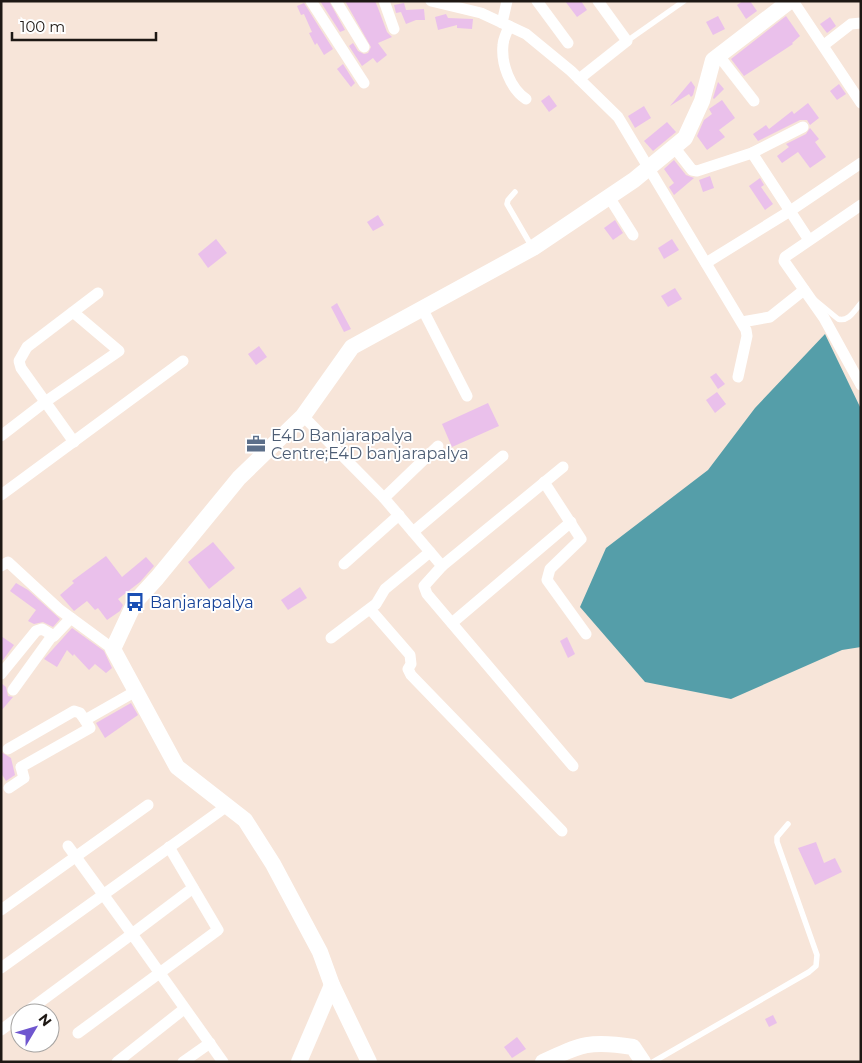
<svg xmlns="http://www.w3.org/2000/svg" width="862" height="1063" font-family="Montserrat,sans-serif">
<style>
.water{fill:#559ea9}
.building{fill:#eac0eb}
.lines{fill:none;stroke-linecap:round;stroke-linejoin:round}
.lane{stroke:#fff;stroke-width:5.5}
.street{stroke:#fff;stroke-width:11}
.secondary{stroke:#fff;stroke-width:16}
.labels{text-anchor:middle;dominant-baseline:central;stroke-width:4;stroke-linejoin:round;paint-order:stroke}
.service-label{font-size:16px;fill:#4e5e75;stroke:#fff;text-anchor:start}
.transit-label{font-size:16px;fill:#164399;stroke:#fff;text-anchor:start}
</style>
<rect width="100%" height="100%" fill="#f7e5d9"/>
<polygon class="water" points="825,334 861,409 861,647 842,650 731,699 645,682 580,607 606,548 708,470 755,408"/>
<g class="building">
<polygon points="320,1 329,1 345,30 340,32"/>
<polygon points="345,1 375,1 378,8 387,32 392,37 378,43 387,55 377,63 373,58 362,66 349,46 353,43 358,51 364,54 368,53 371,47"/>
<polygon points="565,1 581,1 587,10 577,17"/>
<polygon points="743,1 750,1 757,11 746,19 737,5"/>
<polygon points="304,3 333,49 324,55 317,43 315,45 309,33 312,32 304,14 301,15 297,6"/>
<polygon points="404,3 406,10 424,9 425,20 416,20 406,24 401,12 396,13 394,5"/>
<polygon points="446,14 448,18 473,19 472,29 457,28 457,25 438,30 435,17"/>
<polygon points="718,16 725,29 713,35 706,22"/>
<polygon points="786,16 800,36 792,43 793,44 744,76 731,59"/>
<polygon points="830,17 836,26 827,33 820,24"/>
<polygon points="343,64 355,83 351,87 337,69"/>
<polygon points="691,81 695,87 693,95 691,97 689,94 670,106"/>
<polygon points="718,82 724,89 714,99 713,98"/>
<polygon points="839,84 846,94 837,100 830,91"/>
<polygon points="549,95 557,106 549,112 541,101"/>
<polygon points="722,100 735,118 719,130 725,137 707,150 697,136 704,120 712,114 709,109"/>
<polygon points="808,103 819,118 810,125 807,120 800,120 758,141 753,134 766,125 769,129 792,111 794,114"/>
<polygon points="644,106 651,118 635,128 628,116"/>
<polygon points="667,122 676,132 653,151 644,141"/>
<polygon points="810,128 819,139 815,142 826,157 810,168 798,152 782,163 777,156 789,147 786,144 806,134"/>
<polygon points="674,160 686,175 694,178 674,195 669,187 674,183 664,169"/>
<polygon points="710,176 714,188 703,192 699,180"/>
<polygon points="760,178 764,185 761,187 773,204 765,210 749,186"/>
<polygon points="378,215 384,225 373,231 367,222"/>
<polygon points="615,220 623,233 613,240 604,228"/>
<polygon points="216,239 227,253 208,268 198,254"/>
<polygon points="672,239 679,250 664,259 658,248"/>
<polygon points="675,288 682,299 668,307 661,296"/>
<polygon points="337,303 351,329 344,332 331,307"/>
<polygon points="259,346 267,357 256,365 248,354"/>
<polygon points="716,373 725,384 718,389 710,377"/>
<polygon points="717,392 726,404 715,413 706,400"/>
<polygon points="488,403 499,426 452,447 442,424"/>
<polygon points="213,542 235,568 209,589 188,562"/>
<polygon points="106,556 122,577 146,557 154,566 140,582 118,599 123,605 120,611 107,620 98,608 95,610 87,601 74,611 60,595 74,583 72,581"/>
<polygon points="16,583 28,590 60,619 53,627 43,622 34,624 28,621 36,610 10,591"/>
<polygon points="300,587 307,598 288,610 281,600"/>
<polygon points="72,628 104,651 112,668 106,673 95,664 89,670 74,654 73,656 67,650 57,667 44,659"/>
<polygon points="1,636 14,645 3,660 1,659"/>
<polygon points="567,637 575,654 568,658 560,641"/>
<polygon points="1,683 6,687 8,696 13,697 1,711"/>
<polygon points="131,703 138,715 105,738 96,723"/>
<polygon points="1,752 11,758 15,775 6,781 1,773"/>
<polygon points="816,842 824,863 835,858 842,872 815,885 798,848"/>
<polygon points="773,1015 777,1023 769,1027 765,1019"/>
<polygon points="517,1037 526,1049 512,1058 504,1047"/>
</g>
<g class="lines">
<g class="lane">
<polyline points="627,41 684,1"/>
<polyline points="515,192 508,200 507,204 532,247"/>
<path d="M815,300L838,319C849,322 854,311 861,303"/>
<polyline points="653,1062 809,972 816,966 817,955 777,842 777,837 788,824"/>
</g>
<g class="street">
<polyline points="311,1 364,83"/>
<polyline points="336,1 364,47"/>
<polyline points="384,1 394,29"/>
<polyline points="431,1 481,13 526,34 571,71 618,117 746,330 747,336 738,377"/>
<polyline points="537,1 568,43"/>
<polyline points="793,1 861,103"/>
<polyline points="502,23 507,1"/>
<path d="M509,26C507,32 503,39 503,45C501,64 510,88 526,99"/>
<polyline points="824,45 851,24 861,23"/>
<polyline points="719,56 754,101"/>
<polyline points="579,79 627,41 598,1"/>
<polyline points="674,147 692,170 697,171 752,153 803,127"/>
<polyline points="752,153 809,240"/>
<polyline points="609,197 633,235"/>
<polyline points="861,205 785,257 784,261 824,318 861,385"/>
<polyline points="706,263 790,211 861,163"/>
<polyline points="422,308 467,396"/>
<polyline points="742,322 770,317 804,290"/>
<polyline points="303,416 384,498 442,566"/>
<polyline points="1,436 45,402 119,351 73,312"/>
<polyline points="74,442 21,368 19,361 27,347 98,293"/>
<polyline points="563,467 442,566 424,586 427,594 573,766"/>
<polyline points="544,482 581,539 550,569 547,580 586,634"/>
<polyline points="1,495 183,361"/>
<polyline points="384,498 438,446"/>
<polyline points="413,532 503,456"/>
<polyline points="344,564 399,515"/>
<polyline points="1,566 8,562 60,610 113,649"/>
<polyline points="370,609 410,655 411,664 408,669 411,675 562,831"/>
<polyline points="452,623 571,522"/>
<polyline points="331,638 376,604 385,589 430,552"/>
<polyline points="1,674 36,631 42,629 54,636 71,618"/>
<polyline points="13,690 52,636"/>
<polyline points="8,749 74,711 80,713 85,720"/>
<polyline points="9,788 24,778 21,767 90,728 85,720 136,691"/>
<polyline points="68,846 132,934 193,888"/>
<polyline points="1,910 148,805"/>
<polyline points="1,968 227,806"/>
<polyline points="25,1013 132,934 223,1062"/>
<polyline points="1,1030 20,1016"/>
<polyline points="78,1033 218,930 169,847"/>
<polyline points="117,1062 184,1009"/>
<polyline points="183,1062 210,1043"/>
</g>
<g class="secondary">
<polyline points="299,1062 332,985"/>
<polyline points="369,1062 332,985 320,952 273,864 245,820 177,767 113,649 135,602 157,578 239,478 303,416 352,347 533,248 634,180 685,138 702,101 713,60 790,1"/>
<path d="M543,1062C581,1044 591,1040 633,1047L643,1062"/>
</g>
</g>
<defs>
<g id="office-bare" transform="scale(1.5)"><path d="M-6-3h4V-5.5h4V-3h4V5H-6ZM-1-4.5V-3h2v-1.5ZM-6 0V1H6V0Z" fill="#5c6f8a" stroke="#fff" stroke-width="2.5" paint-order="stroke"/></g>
<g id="bus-bare" transform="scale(1.5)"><path d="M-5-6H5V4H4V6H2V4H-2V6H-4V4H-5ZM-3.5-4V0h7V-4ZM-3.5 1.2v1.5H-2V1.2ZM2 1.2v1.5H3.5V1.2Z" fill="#1a4fb4" stroke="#fff" stroke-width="2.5" paint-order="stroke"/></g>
</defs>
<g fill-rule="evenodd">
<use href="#office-bare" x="256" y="444"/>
<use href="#bus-bare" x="135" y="602"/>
</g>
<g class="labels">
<g class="service-label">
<text x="271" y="435">E4D Banjarapalya<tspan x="271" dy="18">Centre;E4D banjarapalya</tspan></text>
</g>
<g class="transit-label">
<text x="150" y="602">Banjarapalya</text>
</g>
</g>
<rect width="862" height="1063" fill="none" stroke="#1e1814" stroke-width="5"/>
<g transform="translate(35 1028) rotate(52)"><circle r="24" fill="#ffffff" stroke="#a5a3a1"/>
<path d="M0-4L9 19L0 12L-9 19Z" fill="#6f56cf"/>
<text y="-8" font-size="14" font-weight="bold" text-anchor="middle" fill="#1e1814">N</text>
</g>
<path d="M12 32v8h144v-8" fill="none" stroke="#1e1814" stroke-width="2.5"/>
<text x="20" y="32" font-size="15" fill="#1e1814" stroke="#ffffff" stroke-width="4" paint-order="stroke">100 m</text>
</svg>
